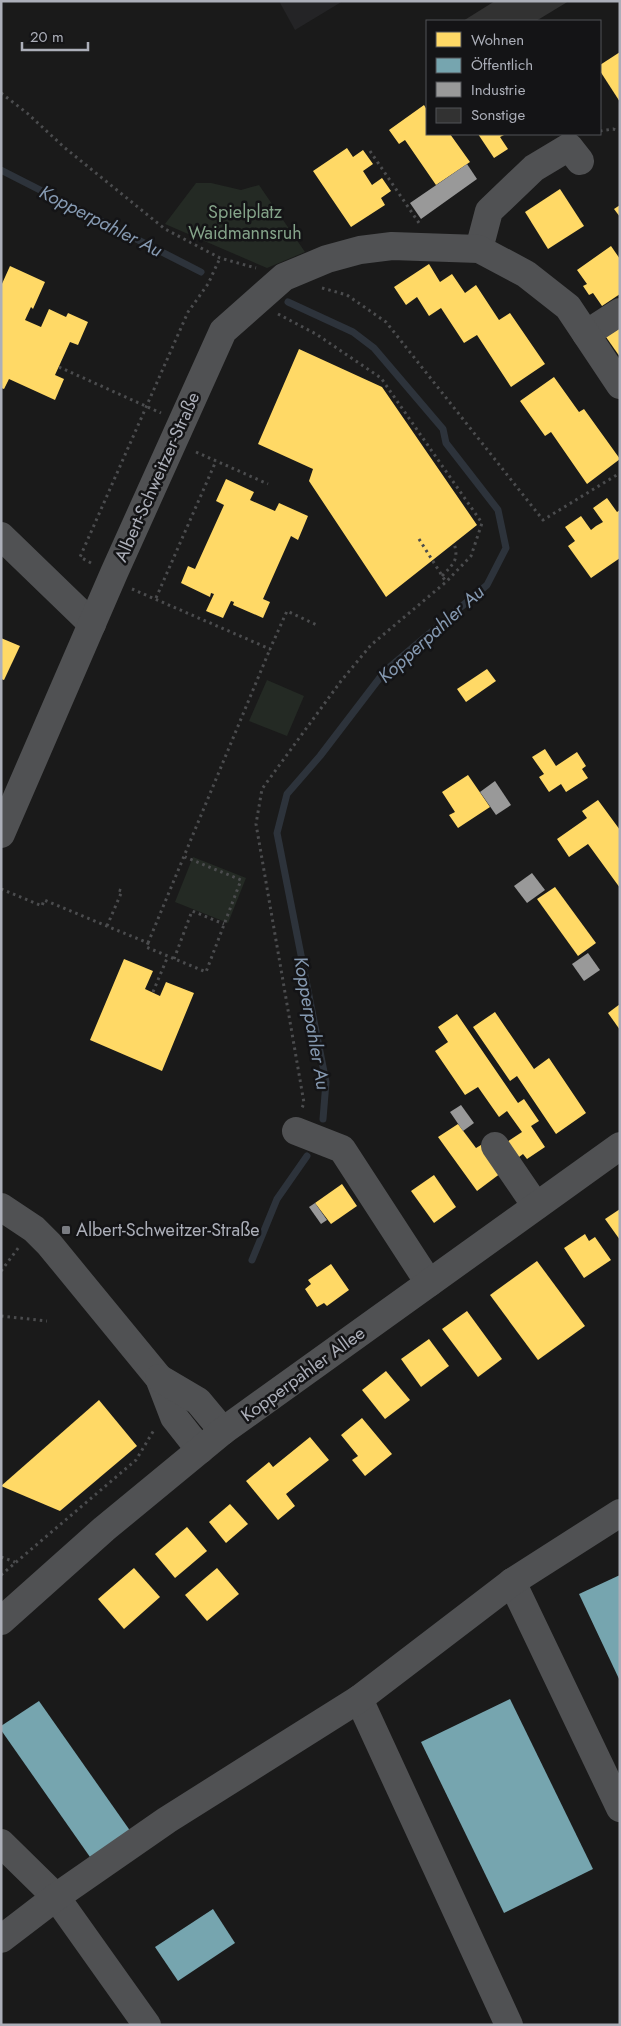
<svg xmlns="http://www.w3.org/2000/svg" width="621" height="2026" font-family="Jost,sans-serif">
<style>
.built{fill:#242426}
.green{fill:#242a24}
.homes{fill:#ffd966}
.public{fill:#76a5af}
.industry{fill:#999}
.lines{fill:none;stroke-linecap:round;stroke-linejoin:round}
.stream{stroke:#2d333b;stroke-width:7}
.building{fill:#323232}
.path{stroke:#4b4c4e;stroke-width:3;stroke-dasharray:2.5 4;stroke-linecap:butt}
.minor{stroke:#505153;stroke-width:28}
.poi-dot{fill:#797b81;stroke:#141416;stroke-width:2}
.labels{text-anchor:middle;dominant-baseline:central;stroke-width:5;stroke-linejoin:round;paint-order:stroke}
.park-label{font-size:18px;fill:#84a389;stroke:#141416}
.street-label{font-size:18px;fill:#acafb9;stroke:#141416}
.poi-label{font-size:18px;fill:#acafb9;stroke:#141416;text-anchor:start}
.water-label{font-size:19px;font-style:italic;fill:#869ab2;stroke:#141416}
</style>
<rect width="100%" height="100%" fill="#1a1a1a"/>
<polygon class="built" points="279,1 343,1 295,30"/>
<g class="green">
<polygon points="196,183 211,183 241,190 259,185 305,252 267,268 165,224"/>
<polygon points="267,680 304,696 287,736 249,721"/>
<polygon points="193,857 246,878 228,923 175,902"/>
</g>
<g class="homes">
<polygon points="620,52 620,102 600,71 600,65"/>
<polygon points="424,105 427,110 427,134 450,134 470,162 436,185 405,140 399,144 389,130"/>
<polygon points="478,134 506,134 500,137 508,149 494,158"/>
<polygon points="347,148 353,157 363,150 373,164 363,171 372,185 382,178 391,191 381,198 385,205 351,227 313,171"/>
<polygon points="560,189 584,226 548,249 525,212"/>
<polygon points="620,205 620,217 614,209"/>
<polygon points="611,246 620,259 620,294 602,306 593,293 589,295 583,286 587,284 577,270"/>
<polygon points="429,264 440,282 452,274 465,293 476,285 499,320 510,313 545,364 511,387 477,335 464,343 441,308 429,316 417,297 406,305 394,287"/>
<polygon points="10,266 45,282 33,309 31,307 25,320 41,327 49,309 66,317 68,313 88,322 78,345 70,342 55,375 64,379 55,400 9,379 4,389 1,388 1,286"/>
<polygon points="620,328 620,357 606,337"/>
<polygon points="299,349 382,387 477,525 386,597 309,481 313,469 258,444"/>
<polygon points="554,377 579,412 584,409 620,459 587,484 551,432 545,436 520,401"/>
<polygon points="226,479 254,492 250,500 275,511 279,503 308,516 298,540 291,536 263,599 270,602 263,618 233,605 234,602 231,601 223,618 206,611 214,594 211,593 210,597 181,583 188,566 195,569 224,505 216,501"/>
<polygon points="607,498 617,512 620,510 620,558 591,578 568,546 575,541 565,527 581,516 591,530 596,526 603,522 593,508"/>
<polygon points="1,638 20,646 4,680 1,679"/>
<polygon points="487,669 496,681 466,702 457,689"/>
<polygon points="545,749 556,766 577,752 586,766 582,769 588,778 566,792 561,784 549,792 539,777 544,774 532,757"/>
<polygon points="468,775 490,807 458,828 449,815 455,812 442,792"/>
<polygon points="598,800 620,830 620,888 588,844 569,857 557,839 587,818 582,811"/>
<polygon points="555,887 596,943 578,956 537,899"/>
<polygon points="124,959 153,971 145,989 160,996 166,982 194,993 162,1071 90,1040"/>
<polygon points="620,1004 620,1030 608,1013"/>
<polygon points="495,1012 534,1069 549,1058 586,1113 556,1134 517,1076 510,1081 473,1027"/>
<polygon points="457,1014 518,1103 524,1099 539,1121 531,1126 545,1147 527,1159 523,1154 515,1160 504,1144 522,1132 507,1111 499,1117 478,1087 465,1095 435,1051 448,1042 438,1027"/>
<polygon points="458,1124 476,1148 481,1145 501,1173 477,1191 438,1137"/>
<polygon points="434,1175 456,1207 434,1223 411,1191"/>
<polygon points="342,1184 357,1206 331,1224 315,1203"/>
<polygon points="620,1209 620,1240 605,1219"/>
<polygon points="585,1234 589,1241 595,1237 611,1260 584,1278 564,1248"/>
<polygon points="537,1261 585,1326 538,1360 490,1295"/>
<polygon points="331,1264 349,1290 327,1306 324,1303 317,1307 305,1289 311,1284 308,1280"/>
<polygon points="467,1311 502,1359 478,1377 442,1329"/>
<polygon points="429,1339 449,1366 421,1387 401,1359"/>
<polygon points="386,1371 410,1400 385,1419 362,1390"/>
<polygon points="99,1400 137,1446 60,1511 1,1486"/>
<polygon points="362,1418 392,1454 365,1476 352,1460 358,1456 341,1435"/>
<polygon points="310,1437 329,1460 286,1494 295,1506 278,1520 246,1481 269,1462 273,1467"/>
<polygon points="230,1504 248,1524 226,1543 209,1522"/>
<polygon points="187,1527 207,1551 175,1578 155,1554"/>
<polygon points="134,1568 160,1597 124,1629 98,1599"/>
<polygon points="217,1568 239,1594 207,1621 185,1595"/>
</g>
<g class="public">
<polygon points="620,1575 620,1681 579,1594"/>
<polygon points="510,1699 593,1869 504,1913 421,1742"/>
<polygon points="39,1701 131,1832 90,1857 1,1730 1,1726"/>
<polygon points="213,1909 235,1943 178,1981 155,1947"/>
</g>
<g class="industry">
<polygon points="467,164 477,179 421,219 410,203"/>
<polygon points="495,781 511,805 496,815 480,792"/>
<polygon points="532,873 545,890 527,903 514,886"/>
<polygon points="588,953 600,970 584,981 572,964"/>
<polygon points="461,1105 474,1123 463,1131 450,1112"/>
<polygon points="315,1203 327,1220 321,1224 309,1207"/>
</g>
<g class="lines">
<g class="stream">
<polyline points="1,170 201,272"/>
<polyline points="288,302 353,332 374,348 443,429 446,443 498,510 506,548 487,585 385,671 320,756 287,794 277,833 326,1082 323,1119"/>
<polyline points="252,1260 277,1199 307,1156"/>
</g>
</g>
<polygon class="building" points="495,1 569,1 536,21 463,21"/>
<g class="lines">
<g class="path">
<polyline points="1,93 27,113 65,148 165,229 220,258 256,268"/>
<polyline points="600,131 613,129 620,131"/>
<polyline points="370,151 419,223"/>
<polyline points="322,288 347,295 386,322 543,520 620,473"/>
<polyline points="278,314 316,334 381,378 482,523 471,556 446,582 371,645 341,681 262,789 256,824 304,1103 302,1108"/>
<polyline points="59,367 161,413"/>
<polyline points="196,452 268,484"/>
<polyline points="419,539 446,582"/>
<polyline points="91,563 80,557 188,312 208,284 220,258"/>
<path d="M442,576C454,563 459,560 454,543"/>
<polyline points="132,589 270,649 287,611 319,626"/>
<polyline points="156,598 216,461"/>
<polyline points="1,889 42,906 44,900 148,943 146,947 206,972 241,880 185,857"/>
<polyline points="107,926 122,891 115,889"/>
<polyline points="148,943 270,649"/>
<polyline points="174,959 192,911 224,924"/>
<polyline points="153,992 168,956"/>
<polyline points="1,1271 19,1247"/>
<polyline points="1,1316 47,1321"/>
<polyline points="1,1557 15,1562"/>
<polyline points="1,1575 136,1460 154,1430"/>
</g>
<g class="minor">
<polyline points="479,249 489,211 534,168 569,147 580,161"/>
<polyline points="586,334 620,312"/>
<polyline points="1,536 92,624"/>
<polyline points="1,834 114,573 223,331 284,277 327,259 360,250 392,246 479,249 526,274 568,307 620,385"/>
<polyline points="296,1131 342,1149 429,1283"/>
<polyline points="495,1146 536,1206"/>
<polyline points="1,1207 34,1229 49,1244 159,1378 174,1417 200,1450"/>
<polyline points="159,1378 198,1401 223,1431"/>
<polyline points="512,1582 620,1808"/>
<polyline points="1,1621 104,1529 223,1431 620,1146"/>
<polyline points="359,1699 509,2025"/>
<polyline points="1,1843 56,1897 147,2025"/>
<polyline points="1,1939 56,1897 167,1820 359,1699 512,1582 620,1513"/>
</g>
</g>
<rect class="poi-dot" x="61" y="1225" width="10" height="10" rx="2.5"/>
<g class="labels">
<g class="park-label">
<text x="245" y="212">Spielplatz<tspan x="245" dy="21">Waidmannsruh</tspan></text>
</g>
<g class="street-label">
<text transform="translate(157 477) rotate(-66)">Albert-Schweitzer-Straße</text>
<text transform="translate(303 1374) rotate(-36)">Kopperpahler Allee</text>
</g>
<g class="poi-label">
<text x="76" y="1230">Albert-Schweitzer-Straße</text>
</g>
<g class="water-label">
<text transform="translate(101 221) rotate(27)">Kopperpahler Au</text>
<text transform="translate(431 634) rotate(-42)">Kopperpahler Au</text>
<text transform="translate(312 1023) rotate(80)">Kopperpahler Au</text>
</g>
</g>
<rect width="621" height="2026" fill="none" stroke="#acafb9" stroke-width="5"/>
<rect x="426" y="20" width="175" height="115" fill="#141416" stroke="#515257"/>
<rect x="436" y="32" width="25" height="15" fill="#ffd966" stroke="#515257"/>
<text x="471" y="45" font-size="15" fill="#acafb9">Wohnen</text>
<rect x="436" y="58" width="25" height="15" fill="#76a5af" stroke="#515257"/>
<text x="471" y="70" font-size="15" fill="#acafb9">Öffentlich</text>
<rect x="436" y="82" width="25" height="15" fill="#999999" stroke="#515257"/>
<text x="471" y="95" font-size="15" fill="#acafb9">Industrie</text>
<rect x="436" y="108" width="25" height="15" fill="#323232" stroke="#515257"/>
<text x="471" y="120" font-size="15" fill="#acafb9">Sonstige</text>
<path d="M22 42v8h66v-8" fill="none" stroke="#acafb9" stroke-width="2.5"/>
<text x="30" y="42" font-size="15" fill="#acafb9" stroke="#141416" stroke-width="4" paint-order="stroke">20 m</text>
</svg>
